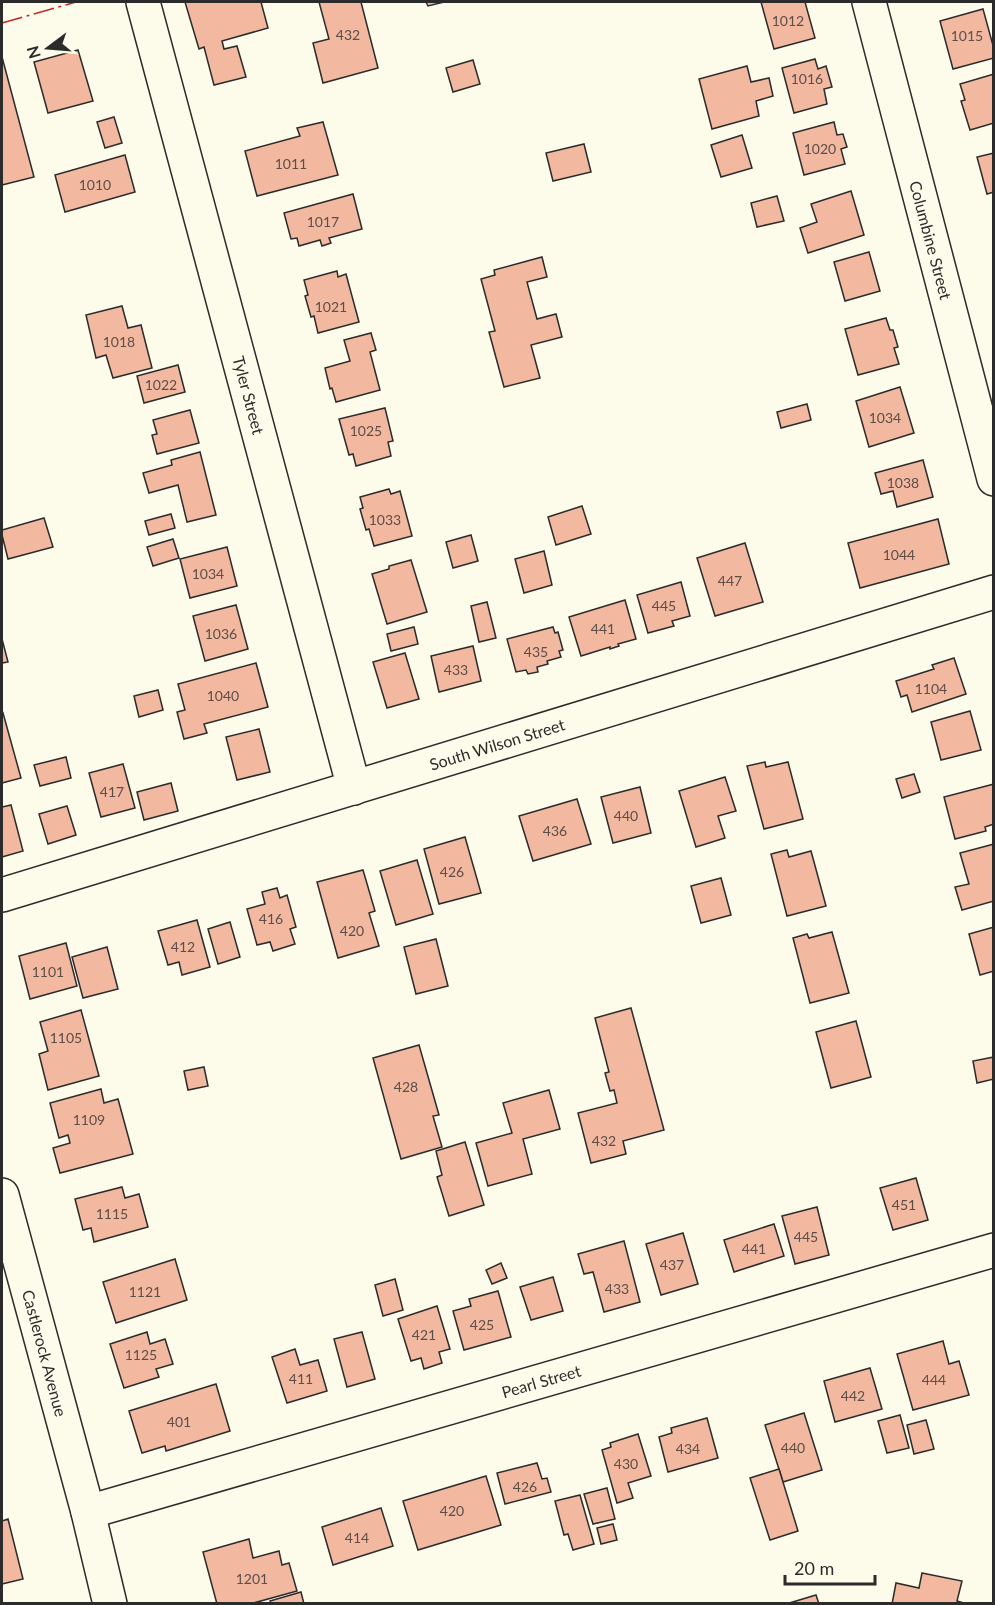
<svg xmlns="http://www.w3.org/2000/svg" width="995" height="1605" font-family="Lato,sans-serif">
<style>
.building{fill:#f2b8a0;stroke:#2b2b2b;stroke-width:1.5}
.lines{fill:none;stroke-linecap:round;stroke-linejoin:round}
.minor-casing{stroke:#2b2b2b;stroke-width:36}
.minor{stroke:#fdfbea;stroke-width:33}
.power{stroke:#c62828;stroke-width:1.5;stroke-dasharray:21 4.5 3 4.5;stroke-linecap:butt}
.labels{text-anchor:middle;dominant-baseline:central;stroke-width:4.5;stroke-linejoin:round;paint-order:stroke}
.number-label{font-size:14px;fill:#5d4e48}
.street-label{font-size:16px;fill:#2b2b2b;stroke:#fdfbea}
</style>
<rect width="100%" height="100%" fill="#fdfbea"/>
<g class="building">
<polygon points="185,2 261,2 268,28 222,41 224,49 237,46 246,77 214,85 204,47 199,49"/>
<polygon points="319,2 361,2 378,68 323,83 313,43 329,39"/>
<polygon points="426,2 444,2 428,6"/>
<polygon points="761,2 805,2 815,38 774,49"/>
<polygon points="983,9 994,49 994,58 953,69 940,21"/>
<polygon points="78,50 93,101 48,113 34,62"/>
<polygon points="2,57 34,177 2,185"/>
<polygon points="815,59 818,69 826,66 832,87 824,89 827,104 794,113 782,68"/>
<polygon points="473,60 480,84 453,92 446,68"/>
<polygon points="747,66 751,82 769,78 773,96 756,101 759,116 712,129 699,79"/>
<polygon points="994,74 994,123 970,130 961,101 965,100 960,84"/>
<polygon points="114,117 122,143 105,148 97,122"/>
<polygon points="323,122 338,175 257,196 245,151 300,136 297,128"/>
<polygon points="834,122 837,135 843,134 847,147 841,149 845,164 804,175 793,133"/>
<polygon points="742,135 752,168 721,177 711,145"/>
<polygon points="584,144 591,172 553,181 546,153"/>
<polygon points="994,153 994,192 987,194 977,157"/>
<polygon points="125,155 135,192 65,212 55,175"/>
<polygon points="851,191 864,235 808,253 800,228 817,222 811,204"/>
<polygon points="353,194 362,229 329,238 331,243 322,246 320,240 299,246 297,238 291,239 284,213"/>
<polygon points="777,196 784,221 757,227 751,203"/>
<polygon points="869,252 880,291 845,301 834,262"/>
<polygon points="542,257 547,277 527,282 537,319 556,314 562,337 531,345 540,378 504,387 489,332 495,331 481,279 495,275 494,270"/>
<polygon points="337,271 338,277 346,274 359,322 318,333 314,316 311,317 305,296 308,295 304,280"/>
<polygon points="122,306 128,328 141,325 152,368 113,378 106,355 96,358 86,315"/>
<polygon points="886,318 890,330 893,330 898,347 894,348 899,364 858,375 845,329"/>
<polygon points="371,333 376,350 370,352 380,390 336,402 332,388 330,389 325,368 350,361 344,340"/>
<polygon points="178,365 185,392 144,403 137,376"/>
<polygon points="900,387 914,433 869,447 856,401"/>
<polygon points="807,404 811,420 781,428 777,412"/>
<polygon points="385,408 393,441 388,442 391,456 356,466 353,454 349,455 339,419"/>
<polygon points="190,410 199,443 157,454 152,435 157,434 153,420"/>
<polygon points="200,452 216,515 187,522 178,485 149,493 143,473 172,465 171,460"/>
<polygon points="923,460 933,497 897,507 893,491 881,494 875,473"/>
<polygon points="389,489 391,494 400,491 412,536 374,546 369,529 366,530 360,509 363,508 360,497"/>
<polygon points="582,506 591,534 556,545 548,517"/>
<polygon points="171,514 175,528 149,535 145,521"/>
<polygon points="44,518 53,547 8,559 2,535 2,530"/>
<polygon points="938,519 949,564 860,588 848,543"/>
<polygon points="471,535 478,561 453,568 446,542"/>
<polygon points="173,539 179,558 153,566 147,547"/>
<polygon points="745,543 763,602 715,616 697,558"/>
<polygon points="227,547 237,586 190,598 180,559"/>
<polygon points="544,551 552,585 524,593 515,559"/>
<polygon points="411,560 427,612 387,624 372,574 389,569 389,566"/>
<polygon points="681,582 690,616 672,621 674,626 648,633 637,595"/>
<polygon points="625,600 636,639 618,644 619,646 610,649 610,647 581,656 569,617"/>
<polygon points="487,602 496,638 479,642 471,606"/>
<polygon points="236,605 248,649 205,661 193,616"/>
<polygon points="414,627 418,644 391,651 387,634"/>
<polygon points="553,627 555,633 558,632 563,650 559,651 561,657 547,661 548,664 537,667 538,672 528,674 526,670 516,672 507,639"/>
<polygon points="2,639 8,662 2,663"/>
<polygon points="473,646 481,681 439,692 431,656"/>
<polygon points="405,653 419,699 387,708 373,662"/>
<polygon points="954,658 966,694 912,712 907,695 901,697 896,681 934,669 932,665"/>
<polygon points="256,663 268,707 204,724 207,733 184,739 177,712 185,710 178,684"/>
<polygon points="158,690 163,710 139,717 134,696"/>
<polygon points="970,711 981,750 941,760 931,722"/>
<polygon points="3,713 21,778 2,783 2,714"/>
<polygon points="259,729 270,772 237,780 226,737"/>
<polygon points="66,757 71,778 40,786 34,765"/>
<polygon points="765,762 766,767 788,762 803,819 764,829 747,766"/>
<polygon points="123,764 135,808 101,817 89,773"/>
<polygon points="914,774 920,792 902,798 896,779"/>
<polygon points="725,777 736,811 718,816 725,838 696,847 679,791"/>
<polygon points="171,783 178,811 144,820 137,792"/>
<polygon points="994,784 994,824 985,827 986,831 955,839 944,797"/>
<polygon points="640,787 651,833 613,843 601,797"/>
<polygon points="577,799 591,844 533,861 519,816"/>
<polygon points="11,805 23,851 2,857 2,807"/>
<polygon points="67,806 76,835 48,844 39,814"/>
<polygon points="465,837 481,893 439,904 424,849"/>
<polygon points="994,844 994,901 962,910 955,887 969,884 960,853"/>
<polygon points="787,850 789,857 811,851 826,906 787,916 771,854"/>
<polygon points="417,860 433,914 396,925 380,871"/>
<polygon points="363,870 375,911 369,913 379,946 338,958 317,882"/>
<polygon points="721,878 731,915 701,923 691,886"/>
<polygon points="277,888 280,898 287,895 296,927 290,929 295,944 273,951 270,942 257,945 247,909 265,904 262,892"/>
<polygon points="197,920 210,967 182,975 179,962 168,965 158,931"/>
<polygon points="230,922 240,957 218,964 208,929"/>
<polygon points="994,927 994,971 980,975 969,934"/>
<polygon points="832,932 849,993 810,1003 793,938 807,934 809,938"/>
<polygon points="436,939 448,986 416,994 404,947"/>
<polygon points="66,943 77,986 30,999 19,956"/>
<polygon points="107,947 118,989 83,998 72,957"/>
<polygon points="631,1008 664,1130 623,1141 626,1154 591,1163 578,1113 617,1103 614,1090 610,1091 605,1073 609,1072 595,1018"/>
<polygon points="81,1010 99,1076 48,1090 39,1054 48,1051 40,1022"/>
<polygon points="856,1021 871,1077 831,1088 816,1032"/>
<polygon points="419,1045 439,1115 433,1116 442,1147 401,1159 373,1058"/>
<polygon points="994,1057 994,1079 977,1083 973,1061"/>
<polygon points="204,1067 208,1086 188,1090 184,1071"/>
<polygon points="101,1089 104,1103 118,1099 133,1154 60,1173 53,1148 70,1143 68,1135 59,1138 50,1103"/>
<polygon points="549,1090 560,1129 523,1139 532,1174 488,1186 476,1143 512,1133 503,1103"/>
<polygon points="465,1142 484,1205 449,1216 437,1177 442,1175 436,1151"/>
<polygon points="916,1178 928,1220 893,1230 880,1188"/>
<polygon points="122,1187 125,1198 139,1194 148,1227 94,1242 91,1228 83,1230 75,1199"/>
<polygon points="817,1207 829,1255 795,1264 782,1216"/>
<polygon points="774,1224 784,1256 734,1272 724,1240"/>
<polygon points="683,1233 698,1284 661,1295 646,1244"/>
<polygon points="624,1241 640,1302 604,1312 593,1272 584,1274 578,1254"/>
<polygon points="175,1259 187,1300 116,1323 103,1282"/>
<polygon points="501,1263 507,1278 492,1284 486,1270"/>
<polygon points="553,1277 563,1311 531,1320 520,1287"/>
<polygon points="395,1279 403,1310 383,1316 375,1285"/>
<polygon points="498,1291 511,1337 464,1350 453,1311 471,1306 469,1299"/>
<polygon points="437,1306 450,1349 439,1352 442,1363 424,1369 421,1358 411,1361 398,1319"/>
<polygon points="147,1332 150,1344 165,1339 173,1364 156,1369 159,1377 124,1388 110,1344"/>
<polygon points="362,1332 375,1379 347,1387 334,1339"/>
<polygon points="943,1341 949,1364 959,1361 969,1395 913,1410 897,1354"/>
<polygon points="295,1349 300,1365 318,1360 327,1391 287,1403 272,1357"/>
<polygon points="870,1368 882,1409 835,1422 824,1381"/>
<polygon points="216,1384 230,1431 166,1451 165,1446 142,1453 129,1411"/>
<polygon points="804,1413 822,1470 783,1482 765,1425"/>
<polygon points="900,1415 909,1448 887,1453 878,1421"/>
<polygon points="707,1418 718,1458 668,1472 659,1437 672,1433 671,1428"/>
<polygon points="926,1420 934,1449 914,1454 907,1425"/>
<polygon points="638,1434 651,1476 628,1483 633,1498 617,1503 602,1450 611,1447 610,1443"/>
<polygon points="537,1463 542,1479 547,1478 551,1492 505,1504 497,1473"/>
<polygon points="779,1469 798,1531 770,1540 750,1478"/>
<polygon points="486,1476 501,1525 418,1550 403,1501"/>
<polygon points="607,1488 615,1519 593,1524 584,1494"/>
<polygon points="580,1495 594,1544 573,1550 568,1534 564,1535 555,1501"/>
<polygon points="381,1508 393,1546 333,1565 322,1527"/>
<polygon points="8,1519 23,1579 2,1584 2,1521"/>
<polygon points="613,1524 617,1540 601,1544 597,1528"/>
<polygon points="249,1539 253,1558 279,1551 282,1565 289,1563 297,1591 250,1604 217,1604 203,1552"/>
<polygon points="922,1573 962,1581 957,1601 967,1604 892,1604 896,1583 919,1588"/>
<polygon points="301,1592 304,1604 271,1604 270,1601"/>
<polygon points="816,1595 819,1604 786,1604"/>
</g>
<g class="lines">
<g class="minor-casing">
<g id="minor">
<polyline points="143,2 354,788"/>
<polyline points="869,2 994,479"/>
<polyline points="2,895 994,592"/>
<polyline points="2,1195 88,1512 110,1604"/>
<polyline points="88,1512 994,1250"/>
</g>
</g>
<use href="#minor" class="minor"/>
<polyline class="power" points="2,23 76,2"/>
</g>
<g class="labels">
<g class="number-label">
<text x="788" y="20">1012</text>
<text x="348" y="34">432</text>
<text x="967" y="35">1015</text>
<text x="807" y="78">1016</text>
<text x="820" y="148">1020</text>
<text x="291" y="163">1011</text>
<text x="95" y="184">1010</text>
<text x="323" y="221">1017</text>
<text x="331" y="306">1021</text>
<text x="119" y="341">1018</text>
<text x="161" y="384">1022</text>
<text x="885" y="417">1034</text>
<text x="366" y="430">1025</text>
<text x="903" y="482">1038</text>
<text x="385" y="519">1033</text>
<text x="899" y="554">1044</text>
<text x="208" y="573">1034</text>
<text x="730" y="580">447</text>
<text x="664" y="605">445</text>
<text x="603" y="628">441</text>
<text x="221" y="633">1036</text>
<text x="536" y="651">435</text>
<text x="456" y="669">433</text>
<text x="931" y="688">1104</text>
<text x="223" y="695">1040</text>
<text x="112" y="791">417</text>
<text x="626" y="815">440</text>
<text x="555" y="830">436</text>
<text x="452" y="871">426</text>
<text x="271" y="918">416</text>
<text x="352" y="930">420</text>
<text x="183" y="946">412</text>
<text x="48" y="971">1101</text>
<text x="66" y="1037">1105</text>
<text x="406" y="1086">428</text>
<text x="89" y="1119">1109</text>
<text x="604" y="1140">432</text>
<text x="904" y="1204">451</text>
<text x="112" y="1213">1115</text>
<text x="806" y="1236">445</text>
<text x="754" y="1248">441</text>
<text x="672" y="1264">437</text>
<text x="617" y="1288">433</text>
<text x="145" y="1291">1121</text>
<text x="482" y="1324">425</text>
<text x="424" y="1334">421</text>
<text x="141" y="1354">1125</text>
<text x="301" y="1378">411</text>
<text x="934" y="1379">444</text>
<text x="853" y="1395">442</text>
<text x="179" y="1421">401</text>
<text x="793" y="1447">440</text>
<text x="688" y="1448">434</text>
<text x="626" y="1463">430</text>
<text x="525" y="1486">426</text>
<text x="452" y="1510">420</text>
<text x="357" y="1537">414</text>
<text x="252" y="1578">1201</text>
</g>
<g class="street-label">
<text transform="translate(931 240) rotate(75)">Columbine Street</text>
<text transform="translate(249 395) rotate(75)">Tyler Street</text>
<text transform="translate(497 744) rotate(-17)">South Wilson Street</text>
<text transform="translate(45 1353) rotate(75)">Castlerock Avenue</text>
<text transform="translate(541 1381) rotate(-16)">Pearl Street</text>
</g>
</g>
<rect width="995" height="1605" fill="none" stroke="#2b2b2b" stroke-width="6"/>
<g transform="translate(48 48) rotate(254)" stroke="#fdfbea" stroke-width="4.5" paint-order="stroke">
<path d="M0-4.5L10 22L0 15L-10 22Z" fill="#2b2b2b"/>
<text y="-9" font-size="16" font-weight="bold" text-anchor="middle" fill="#2b2b2b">N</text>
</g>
<path d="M785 1575v9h90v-9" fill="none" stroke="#2b2b2b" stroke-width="3"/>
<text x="794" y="1575" font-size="18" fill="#2b2b2b" stroke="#fdfbea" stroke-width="4.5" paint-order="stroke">20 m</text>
</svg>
